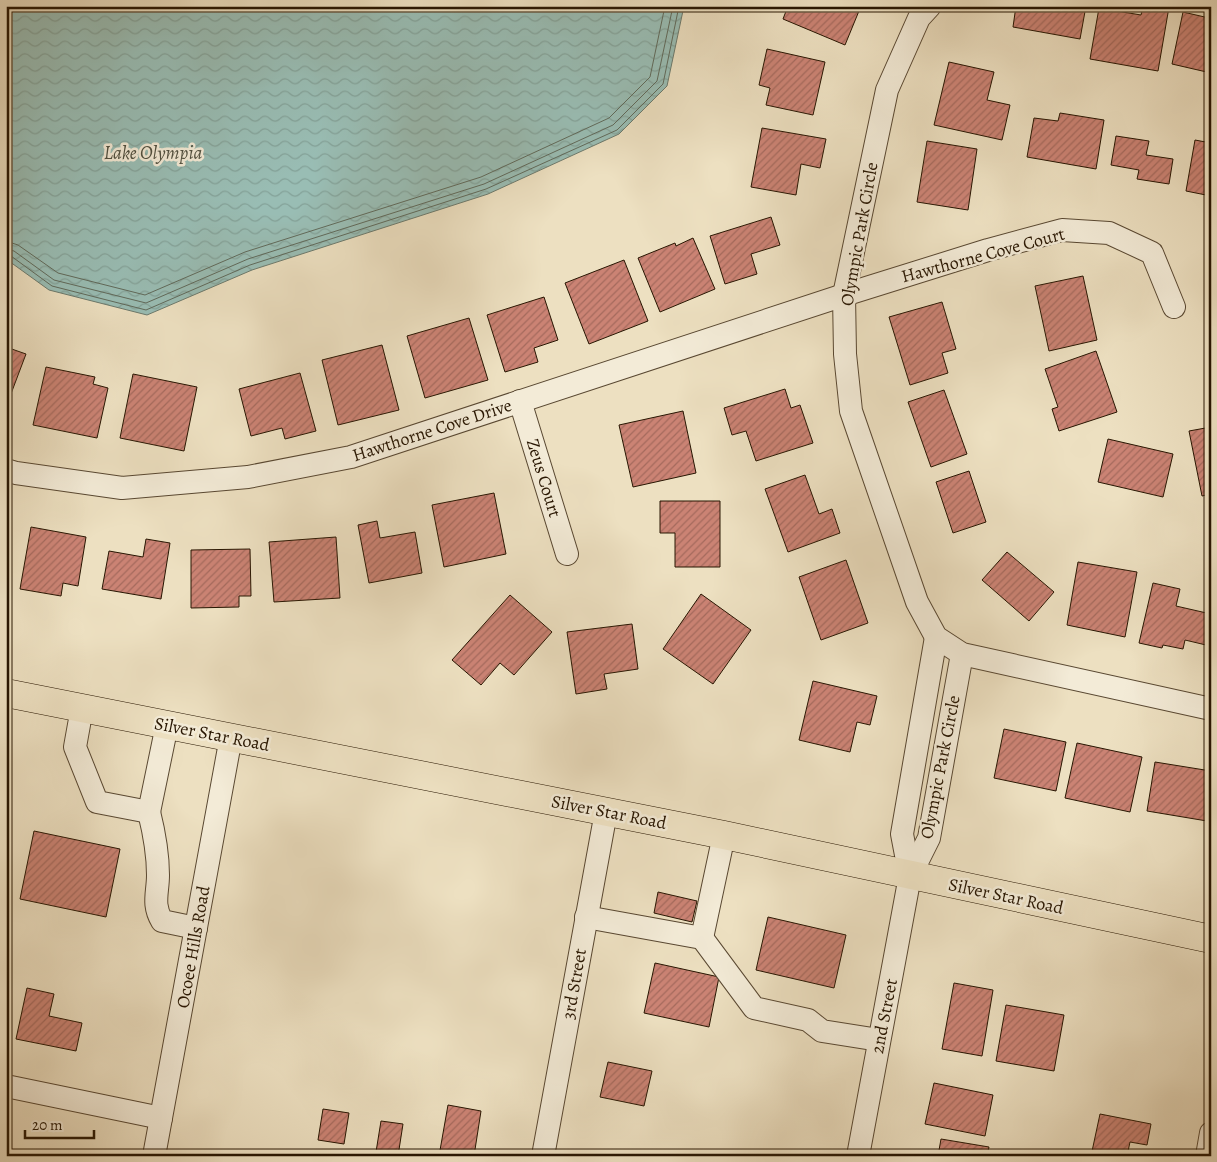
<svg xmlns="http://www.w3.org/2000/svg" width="1217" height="1162" font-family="Alegreya,serif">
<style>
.water{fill:url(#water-waves);stroke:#6c7a6d}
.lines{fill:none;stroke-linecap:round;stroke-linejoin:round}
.shore{stroke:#606a5b;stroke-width:1}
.building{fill:url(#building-hatch);stroke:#281602}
.minor-casing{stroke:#594832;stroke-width:24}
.major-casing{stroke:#281602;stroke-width:29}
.minor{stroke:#f3ebd7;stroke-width:22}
.major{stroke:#ede0c1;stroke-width:28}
.labels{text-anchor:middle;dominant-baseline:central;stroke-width:5;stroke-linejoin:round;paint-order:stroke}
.street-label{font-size:18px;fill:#281602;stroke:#f3ebd7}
.water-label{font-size:19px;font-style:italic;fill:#505040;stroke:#f3ebd7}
</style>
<defs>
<pattern id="water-waves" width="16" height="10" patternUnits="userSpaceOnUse" patternTransform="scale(1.25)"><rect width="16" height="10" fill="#99bdb4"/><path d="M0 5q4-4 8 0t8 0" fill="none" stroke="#84a299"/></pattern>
<pattern id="building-hatch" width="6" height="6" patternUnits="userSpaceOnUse" patternTransform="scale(1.25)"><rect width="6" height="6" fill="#cb8374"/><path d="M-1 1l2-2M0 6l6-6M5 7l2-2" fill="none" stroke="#a56a5d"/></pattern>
</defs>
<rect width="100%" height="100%" fill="#ede0c1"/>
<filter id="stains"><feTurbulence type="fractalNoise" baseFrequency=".004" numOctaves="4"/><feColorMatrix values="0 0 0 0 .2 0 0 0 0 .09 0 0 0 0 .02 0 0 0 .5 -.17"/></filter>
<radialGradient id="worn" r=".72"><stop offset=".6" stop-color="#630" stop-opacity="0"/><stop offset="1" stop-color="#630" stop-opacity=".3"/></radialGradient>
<polygon class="water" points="6,6 684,6 667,86 619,134 488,194 252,270 147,315 49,290 6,259"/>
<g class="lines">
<g class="shore">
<polyline points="6,241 18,245 58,273 145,295 245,252 481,177 609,118 650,77 665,6"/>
<polyline points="6,249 14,251 54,280 146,303 248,259 484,184 613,125 657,81 673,6"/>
<polyline points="6,255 11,256 52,286 146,310 250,265 486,189 617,130 663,84 679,6"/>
</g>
</g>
<g class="building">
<polygon points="788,6 861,6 845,45 783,19"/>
<polygon points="1016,6 1086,6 1080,39 1013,27"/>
<polygon points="1143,6 1169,7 1158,71 1090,59 1099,8 1141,15"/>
<polygon points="1183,12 1209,18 1207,24 1211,25 1211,73 1172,64"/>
<polygon points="767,49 825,62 813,115 766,105 770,88 759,85"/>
<polygon points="949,62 994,72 987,100 1010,105 1002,140 934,125"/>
<polygon points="1060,113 1104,120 1096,169 1027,157 1034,118 1058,121"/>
<polygon points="762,128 826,139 820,168 801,164 796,195 751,187"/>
<polygon points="1116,136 1149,141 1146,155 1173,159 1169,184 1137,179 1139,170 1111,165"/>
<polygon points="1195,140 1211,143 1211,196 1186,191"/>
<polygon points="927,141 977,149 968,210 917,202"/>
<polygon points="771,217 780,245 751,254 757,274 725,284 710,236"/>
<polygon points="693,238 715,289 660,312 638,258 675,243 676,246"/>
<polygon points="624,260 648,321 589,344 565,283"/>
<polygon points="1083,276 1097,340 1049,351 1035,286"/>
<polygon points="544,297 558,340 534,348 538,362 505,372 487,315"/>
<polygon points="942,302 956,349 942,353 948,373 910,385 889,317"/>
<polygon points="469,318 488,380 425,398 407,336"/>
<polygon points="382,345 399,410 338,425 322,360"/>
<polygon points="6,347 26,354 6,407"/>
<polygon points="1096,351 1117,412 1059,431 1052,409 1058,407 1045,369"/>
<polygon points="46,367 95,377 93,384 108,388 97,438 33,425"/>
<polygon points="300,373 316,431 285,439 282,428 251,436 239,389"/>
<polygon points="133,374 197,387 184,451 120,438"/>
<polygon points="785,389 791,408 800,405 813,443 756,461 746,431 732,435 724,408"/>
<polygon points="944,390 967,454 931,467 908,402"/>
<polygon points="683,411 696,473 633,487 619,425"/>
<polygon points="1211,427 1211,494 1202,496 1189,431"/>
<polygon points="1108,439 1173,454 1163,497 1098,482"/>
<polygon points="969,471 986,522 953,533 936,482"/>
<polygon points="805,475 819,514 832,509 840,533 788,552 765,489"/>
<polygon points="494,493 506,554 444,567 432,505"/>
<polygon points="660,501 720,501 720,567 675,567 675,533 660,533"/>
<polygon points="377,521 380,538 415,532 422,573 369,583 358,525"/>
<polygon points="31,527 86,537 78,586 63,583 61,596 20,589"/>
<polygon points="336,537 340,598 274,602 269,542"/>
<polygon points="146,539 170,543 161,599 102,589 109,551 143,557"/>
<polygon points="250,549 251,596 239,596 239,607 191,608 191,550"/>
<polygon points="1007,552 1054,592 1029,621 982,580"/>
<polygon points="846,560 868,623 821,640 799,577"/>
<polygon points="1078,562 1137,572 1125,637 1067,625"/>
<polygon points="1153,583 1180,589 1176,606 1211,614 1211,623 1206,645 1185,640 1183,649 1163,645 1162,648 1139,643"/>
<polygon points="701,594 751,630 713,684 663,649"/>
<polygon points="510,595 552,632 514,675 500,663 481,685 452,660"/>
<polygon points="632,624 638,669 604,674 607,689 576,694 567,632"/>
<polygon points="813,681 877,696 870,725 857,722 850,752 799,740"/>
<polygon points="1004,729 1066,742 1056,791 994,778"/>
<polygon points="1077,743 1142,757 1130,812 1065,798"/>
<polygon points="1155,762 1211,771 1211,801 1207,821 1147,811"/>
<polygon points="34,831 120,849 106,917 20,899"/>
<polygon points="658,892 697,901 692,922 654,913"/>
<polygon points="768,917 846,935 834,988 756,970"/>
<polygon points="655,963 719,977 709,1027 644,1013"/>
<polygon points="954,983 993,990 982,1056 942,1049"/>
<polygon points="27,988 54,994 49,1016 82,1023 76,1051 16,1039"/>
<polygon points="1006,1005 1064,1015 1054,1071 996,1061"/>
<polygon points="608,1062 652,1071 644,1106 600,1097"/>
<polygon points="934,1083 993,1095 985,1136 925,1124"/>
<polygon points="448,1105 481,1111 474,1156 439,1156"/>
<polygon points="323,1109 349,1113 344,1144 318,1140"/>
<polygon points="1100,1114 1151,1124 1147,1145 1130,1142 1127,1156 1091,1156"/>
<polygon points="381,1121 403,1124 398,1156 376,1152"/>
<polygon points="941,1139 989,1147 987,1156 938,1156"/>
</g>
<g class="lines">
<g class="minor-casing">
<g id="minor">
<polyline points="930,6 919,18 887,90 844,295 845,354 851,411 917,602 936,637 962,654 1211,709"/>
<polyline points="520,401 567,554"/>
<polyline points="6,470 16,473 122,488 248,477 351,457 844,295 988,250 1062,230 1109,233 1152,253 1174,307"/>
<polyline points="82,708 75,747 97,802 149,812 167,725"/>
<path d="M149,812C154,832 158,853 158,875C158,893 152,904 162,921L196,928"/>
<polyline points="910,876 902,834 936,637"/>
<polyline points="586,917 702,938 754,1008 808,1020 822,1031 879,1040"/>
<polyline points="702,938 724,835"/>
<polyline points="6,1086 161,1118"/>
<polyline points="154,1156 231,737"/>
<polyline points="543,1156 606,812"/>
<polyline points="858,1156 910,876 929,838 962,654"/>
<polyline points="1207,1156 1211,1133"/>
</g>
</g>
<g class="major-casing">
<polyline id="major" points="6,693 724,835 1211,939"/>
</g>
<use href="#minor" class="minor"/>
<use href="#major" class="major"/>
</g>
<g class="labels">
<g class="street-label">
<text transform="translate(859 234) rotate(-80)">Olympic Park Circle</text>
<text transform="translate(983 255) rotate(-15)">Hawthorne Cove Court</text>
<text transform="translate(432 430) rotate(-18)">Hawthorne Cove Drive</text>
<text transform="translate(544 478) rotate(73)">Zeus Court</text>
<text transform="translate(212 734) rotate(11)">Silver Star Road</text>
<text transform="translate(940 767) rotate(-79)">Olympic Park Circle</text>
<text transform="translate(609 812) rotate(11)">Silver Star Road</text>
<text transform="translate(1006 896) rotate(12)">Silver Star Road</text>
<text transform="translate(193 947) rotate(-80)">Ocoee Hills Road</text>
<text transform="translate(574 984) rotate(-80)">3rd Street</text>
<text transform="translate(884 1016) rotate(-79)">2nd Street</text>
</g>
<g class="water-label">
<text x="153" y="153">Lake Olympia</text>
</g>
</g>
<rect width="1217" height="1162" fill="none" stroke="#ede0c1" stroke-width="25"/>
<rect x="8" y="8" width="1202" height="1147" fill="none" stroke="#281602" stroke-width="2.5"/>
<rect x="12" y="12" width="1192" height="1137" fill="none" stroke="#281602"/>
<path d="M25 1130v8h69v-8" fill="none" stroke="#281602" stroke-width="2.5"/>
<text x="32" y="1130" font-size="15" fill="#281602" stroke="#f3ebd7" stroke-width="4" paint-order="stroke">20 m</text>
<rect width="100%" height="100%" filter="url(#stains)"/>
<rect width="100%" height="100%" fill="url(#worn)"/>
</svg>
